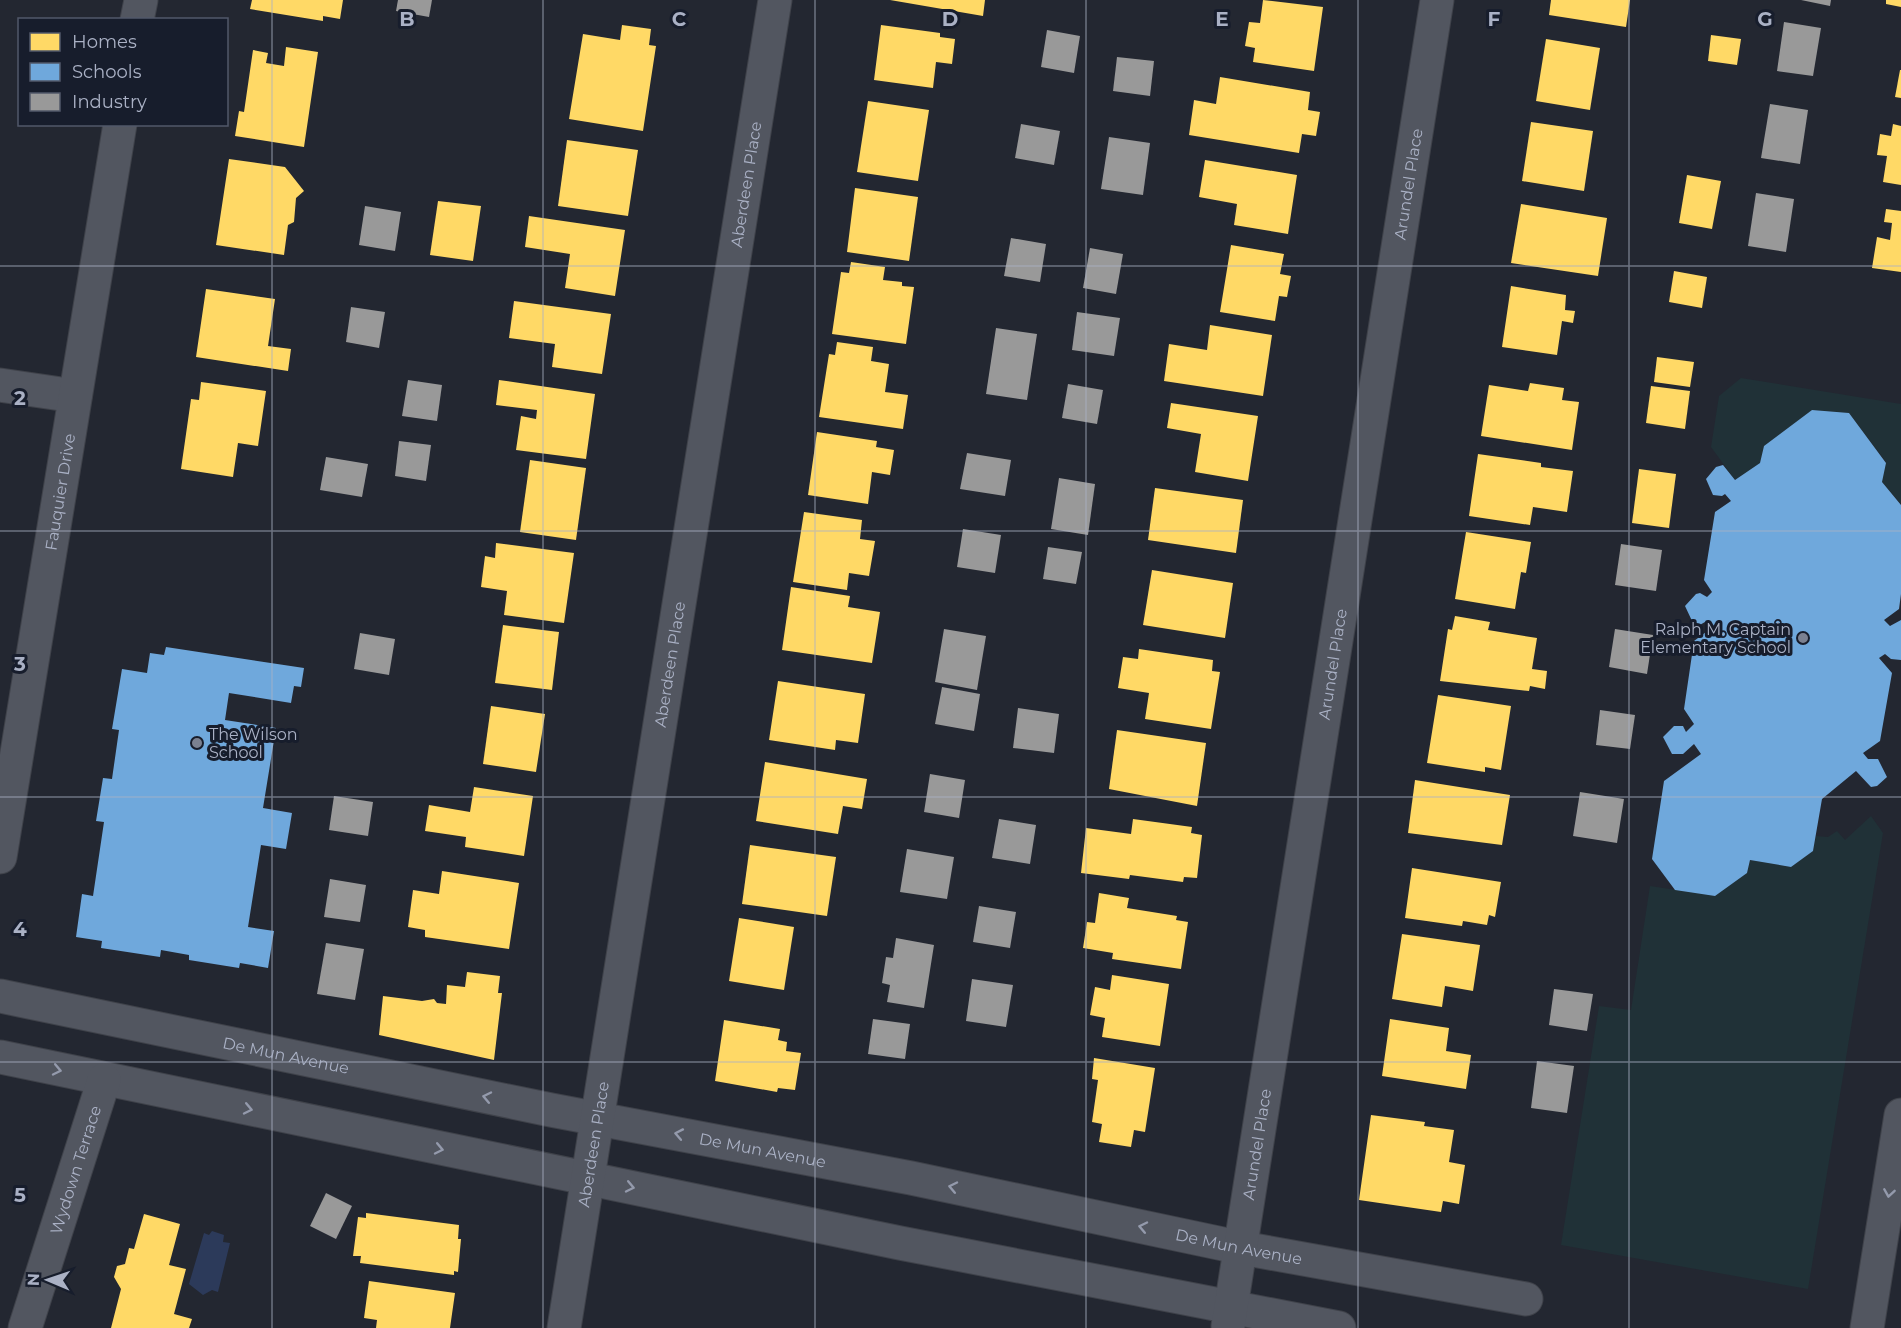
<svg xmlns="http://www.w3.org/2000/svg" width="1901" height="1328" font-family="Montserrat,sans-serif">
<style>
.green{fill:#203137}
.water{fill:#2c3a5a}
.homes{fill:#ffd966}
.schools{fill:#6fa8dc}
.industry{fill:#999}
.lines{fill:none;stroke-linecap:round;stroke-linejoin:round}
.minor-casing{stroke:#3f424a;stroke-width:35}
.minor{stroke:#525660;stroke-width:33}
.oneway{stroke:#949aac}
.grid{fill:none;stroke:#aab1c5;stroke-width:1.5;stroke-opacity:0.55}
.poi-dot{fill:#7b8191;stroke:#171d2c;stroke-width:2}
.labels{text-anchor:middle;dominant-baseline:central;stroke-width:6;stroke-linejoin:round;paint-order:stroke}
.street-label{font-size:16px;fill:#aab1c5;stroke:#171d2c}
.poi-label{font-size:16px;fill:#aab1c5;stroke:#171d2c;text-anchor:end}
.grid-label{font-size:20px;text-anchor:middle;font-weight:bold;fill:#aab1c5;stroke:#171d2c;stroke-width:6;stroke-linejoin:round;paint-order:stroke}
</style>
<rect width="100%" height="100%" fill="#232731"/>
<g class="green">
<polygon points="1741,378 1901,404 1901,504 1882,482 1886,462 1849,413 1812,410 1764,446 1760,463 1735,480 1711,447 1719,396"/>
<polygon points="1871,816 1883,833 1808,1289 1561,1245 1599,1006 1631,1010 1650,886 1715,896 1747,873 1750,860 1791,867 1813,851 1816,836 1828,837 1837,831 1845,840"/>
</g>
<polygon class="water" points="212,1231 224,1235 223,1242 230,1243 218,1292 212,1290 203,1295 189,1284 204,1233 209,1235"/>
<g class="homes">
<polygon points="252,0 343,0 340,19 323,16 323,21 250,9"/>
<polygon points="890,0 985,0 983,16"/>
<polygon points="1263,0 1323,7 1314,71 1253,62 1255,48 1245,46 1249,22 1260,23"/>
<polygon points="1551,0 1630,0 1626,27 1549,15"/>
<polygon points="1886,0 1901,0 1901,7 1886,4"/>
<polygon points="622,25 651,29 649,45 656,46 643,131 569,119 583,34 620,40"/>
<polygon points="881,25 940,33 940,37 955,39 952,64 936,62 933,88 874,80"/>
<polygon points="1711,35 1741,39 1737,65 1708,61"/>
<polygon points="1546,39 1600,48 1590,110 1536,101"/>
<polygon points="286,47 318,52 304,147 235,136 239,111 244,112 253,50 268,53 266,63 284,66"/>
<polygon points="1900,70 1901,70 1901,98 1895,97"/>
<polygon points="1220,77 1310,92 1308,110 1320,112 1316,136 1302,134 1299,153 1189,135 1194,100 1216,104"/>
<polygon points="868,101 929,110 918,181 857,172"/>
<polygon points="1531,122 1593,131 1584,191 1522,181"/>
<polygon points="1893,124 1901,126 1901,185 1883,182 1887,156 1877,155 1880,134 1891,136"/>
<polygon points="567,140 638,150 628,216 558,206"/>
<polygon points="229,159 285,167 304,191 296,198 294,222 288,225 284,255 216,245"/>
<polygon points="1205,160 1297,175 1288,234 1234,225 1237,204 1199,197"/>
<polygon points="1687,175 1721,181 1712,229 1679,223"/>
<polygon points="855,188 918,197 909,261 847,252"/>
<polygon points="438,201 481,206 473,261 430,255"/>
<polygon points="1521,204 1607,218 1598,276 1511,263"/>
<polygon points="1886,209 1901,211 1901,272 1872,268 1877,237 1890,240 1892,223 1884,222"/>
<polygon points="529,216 625,230 615,296 565,288 570,254 525,247"/>
<polygon points="1231,245 1284,254 1280,274 1291,276 1287,297 1279,296 1275,321 1220,312"/>
<polygon points="851,262 885,267 883,280 902,282 902,286 914,287 906,344 832,334 841,272 849,273"/>
<polygon points="1674,271 1707,277 1702,308 1669,302"/>
<polygon points="1511,286 1566,295 1565,310 1575,311 1573,323 1562,321 1557,355 1502,347"/>
<polygon points="206,289 275,299 268,346 291,349 288,371 196,357"/>
<polygon points="514,301 611,314 602,374 552,367 555,344 509,338"/>
<polygon points="1210,325 1272,335 1263,396 1164,381 1169,344 1207,350"/>
<polygon points="837,342 873,347 871,361 889,364 885,392 908,395 903,429 819,417 829,354 835,355"/>
<polygon points="1657,357 1694,362 1690,387 1654,382"/>
<polygon points="499,380 595,394 586,459 516,450 521,416 536,419 537,410 496,405"/>
<polygon points="201,382 266,391 258,446 238,443 233,477 181,469 191,399 199,400"/>
<polygon points="1530,383 1564,388 1562,400 1579,402 1572,450 1481,436 1489,385 1528,391"/>
<polygon points="1651,386 1690,391 1685,429 1646,423"/>
<polygon points="1171,403 1258,416 1248,481 1195,472 1201,434 1167,428"/>
<polygon points="817,432 877,441 876,447 894,450 890,475 872,472 868,504 808,495"/>
<polygon points="1478,454 1541,463 1541,467 1573,471 1567,512 1533,507 1530,525 1469,516"/>
<polygon points="530,460 586,468 576,540 520,532"/>
<polygon points="1639,469 1676,474 1669,528 1632,523"/>
<polygon points="1155,488 1243,500 1236,553 1148,540"/>
<polygon points="804,512 862,520 860,539 875,541 869,576 849,573 847,590 793,582"/>
<polygon points="1466,532 1531,542 1526,573 1521,572 1515,609 1455,599"/>
<polygon points="496,543 574,553 564,623 504,615 507,591 481,587 485,556 495,558"/>
<polygon points="1152,570 1233,583 1225,638 1143,625"/>
<polygon points="791,587 850,596 848,607 880,612 872,663 782,650"/>
<polygon points="1455,616 1490,622 1488,630 1537,638 1532,669 1547,671 1545,689 1530,686 1529,691 1440,681 1448,629 1452,630"/>
<polygon points="503,625 559,632 552,690 495,683"/>
<polygon points="1139,649 1213,660 1212,671 1220,672 1211,729 1145,719 1149,693 1118,688 1123,657 1138,659"/>
<polygon points="778,681 865,694 858,743 836,740 835,750 769,740"/>
<polygon points="1438,695 1511,706 1501,770 1485,767 1485,772 1427,763"/>
<polygon points="491,706 545,714 536,772 483,764"/>
<polygon points="1117,730 1206,743 1197,806 1109,789"/>
<polygon points="765,762 867,779 862,809 843,806 838,834 756,821"/>
<polygon points="1415,780 1510,795 1502,845 1408,833"/>
<polygon points="474,787 533,796 524,856 465,847 466,837 425,831 429,805 470,812"/>
<polygon points="1133,819 1192,827 1191,833 1202,835 1197,878 1184,877 1183,882 1130,875 1129,879 1081,873 1086,828 1131,834"/>
<polygon points="750,845 836,857 827,916 742,904"/>
<polygon points="1412,868 1501,882 1495,917 1489,915 1487,925 1463,921 1462,926 1405,918"/>
<polygon points="442,871 519,883 509,949 425,937 425,930 408,927 413,890 439,894"/>
<polygon points="1099,893 1129,898 1127,908 1177,916 1176,920 1188,922 1181,969 1112,959 1113,953 1083,948 1087,922 1095,923"/>
<polygon points="739,918 794,927 784,990 729,981"/>
<polygon points="1402,934 1480,945 1473,991 1445,986 1442,1007 1392,999"/>
<polygon points="467,972 500,976 498,993 502,993 494,1060 379,1035 383,996 422,1001 434,999 437,1003 446,1004 447,985 465,987"/>
<polygon points="1112,975 1169,984 1160,1046 1102,1037 1105,1018 1090,1015 1095,987 1110,990"/>
<polygon points="1390,1019 1449,1028 1446,1051 1471,1055 1466,1089 1382,1076"/>
<polygon points="724,1020 780,1029 778,1040 787,1042 786,1051 801,1053 795,1090 778,1088 777,1092 715,1081"/>
<polygon points="1094,1058 1155,1068 1145,1132 1134,1130 1131,1147 1099,1142 1102,1124 1092,1122 1098,1080 1092,1079"/>
<polygon points="1371,1115 1425,1122 1424,1126 1454,1130 1449,1162 1465,1165 1459,1204 1443,1201 1441,1212 1359,1200"/>
<polygon points="366,1213 459,1225 458,1239 461,1239 458,1272 454,1271 454,1275 360,1263 361,1256 353,1256 358,1217 366,1218"/>
<polygon points="144,1214 180,1224 169,1265 186,1269 174,1314 192,1319 189,1328 111,1328 121,1289 114,1277 117,1266 125,1264 129,1248 134,1249"/>
<polygon points="369,1281 455,1293 450,1328 376,1328 377,1320 364,1318"/>
</g>
<g class="schools">
<polygon points="1812,410 1849,413 1886,463 1882,482 1901,505 1901,594 1899,609 1884,620 1890,626 1901,620 1901,660 1891,659 1885,654 1879,658 1892,673 1880,741 1863,753 1868,759 1878,759 1887,777 1877,786 1871,787 1856,771 1822,799 1813,851 1791,867 1750,860 1747,873 1715,896 1675,890 1652,859 1664,781 1701,754 1694,744 1683,754 1672,754 1663,737 1674,726 1683,726 1686,732 1694,724 1684,709 1694,641 1710,629 1705,622 1698,626 1693,623 1685,606 1696,594 1700,593 1707,597 1712,592 1704,580 1715,512 1731,501 1725,494 1722,496 1713,495 1706,479 1716,467 1723,465 1735,480 1760,463 1764,446"/>
<polygon points="166,647 304,668 301,687 294,686 291,703 229,693 225,720 276,728 263,808 292,813 286,849 261,845 248,927 274,931 268,968 240,963 239,968 189,960 189,955 161,950 160,957 101,948 102,941 76,937 82,894 93,896 104,822 96,821 103,778 112,779 119,730 112,729 122,669 147,673 150,653 164,655"/>
</g>
<g class="industry">
<polygon points="398,0 432,0 429,17 396,11"/>
<polygon points="1801,0 1831,0 1830,6"/>
<polygon points="1784,22 1821,28 1813,76 1777,71"/>
<polygon points="1047,30 1080,36 1074,73 1041,67"/>
<polygon points="1117,57 1154,61 1150,96 1113,91"/>
<polygon points="1770,104 1808,110 1800,164 1761,158"/>
<polygon points="1021,124 1060,131 1054,165 1015,158"/>
<polygon points="1109,137 1150,143 1143,195 1101,189"/>
<polygon points="1756,193 1794,199 1786,252 1748,246"/>
<polygon points="365,206 401,212 395,251 359,245"/>
<polygon points="1011,238 1046,244 1040,282 1004,276"/>
<polygon points="1090,248 1123,254 1116,294 1083,288"/>
<polygon points="351,307 385,312 379,348 346,342"/>
<polygon points="1077,312 1120,318 1114,356 1072,350"/>
<polygon points="996,328 1037,334 1027,400 986,394"/>
<polygon points="408,380 442,385 437,421 402,416"/>
<polygon points="1068,384 1103,390 1097,424 1062,418"/>
<polygon points="399,441 431,445 426,481 395,476"/>
<polygon points="967,453 1011,460 1005,496 960,489"/>
<polygon points="326,457 368,464 362,497 320,490"/>
<polygon points="1059,478 1095,484 1088,535 1051,529"/>
<polygon points="963,529 1001,535 995,573 957,567"/>
<polygon points="1621,544 1662,550 1656,591 1615,585"/>
<polygon points="1048,547 1082,552 1076,584 1043,579"/>
<polygon points="944,629 986,636 977,690 935,682"/>
<polygon points="1615,629 1653,635 1647,674 1609,667"/>
<polygon points="360,633 395,639 389,675 354,669"/>
<polygon points="942,687 980,694 974,731 935,724"/>
<polygon points="1018,708 1059,714 1054,753 1013,748"/>
<polygon points="1600,710 1635,715 1630,749 1596,745"/>
<polygon points="930,774 965,780 959,818 924,812"/>
<polygon points="1580,792 1624,799 1617,843 1573,836"/>
<polygon points="334,796 373,802 368,836 329,830"/>
<polygon points="999,819 1036,825 1030,864 992,858"/>
<polygon points="907,849 954,857 947,899 900,892"/>
<polygon points="330,879 366,885 360,922 324,917"/>
<polygon points="979,906 1016,912 1010,948 973,942"/>
<polygon points="896,938 934,945 924,1008 887,1002 890,985 882,983 886,957 893,958"/>
<polygon points="326,943 364,949 355,1000 317,994"/>
<polygon points="972,979 1013,985 1006,1027 966,1021"/>
<polygon points="1554,989 1593,994 1587,1031 1549,1025"/>
<polygon points="873,1019 910,1024 905,1059 868,1054"/>
<polygon points="1537,1061 1574,1066 1567,1113 1531,1108"/>
<polygon points="326,1193 352,1206 336,1239 310,1226"/>
</g>
<g class="lines">
<g class="minor-casing">
<g id="minor">
<polyline points="137,20 141,0"/>
<polyline points="0,385 75,396"/>
<path id="s1" d="M0,857L120,124"/>
<path id="s2" d="M0,996L551,1110L911,1178L1242,1248L1526,1299"/>
<polyline points="0,1057 900,1243 1339,1328"/>
<path id="s3" d="M1228,1326L1437,0"/>
<path id="s4" d="M25,1328L104,1080"/>
<path id="s5" d="M564,1328L775,0"/>
<polyline points="1867,1328 1901,1115"/>
</g>
</g>
<use href="#minor" class="minor"/>
</g>
<defs><path id="oneway-chevron" d="M-2-3.5L2.5 0L-2 3.5" fill="none" stroke-width="1.6" stroke-linecap="round" stroke-linejoin="round" transform="scale(1.5)"/></defs>
<g class="oneway">
<use href="#oneway-chevron" transform="translate(57 1070) rotate(12)"/>
<use href="#oneway-chevron" transform="translate(487 1097) rotate(-168)"/>
<use href="#oneway-chevron" transform="translate(248 1109) rotate(12)"/>
<use href="#oneway-chevron" transform="translate(679 1134) rotate(-169)"/>
<use href="#oneway-chevron" transform="translate(439 1149) rotate(12)"/>
<use href="#oneway-chevron" transform="translate(630 1187) rotate(12)"/>
<use href="#oneway-chevron" transform="translate(953 1187) rotate(-168)"/>
<use href="#oneway-chevron" transform="translate(1889 1193) rotate(99)"/>
<use href="#oneway-chevron" transform="translate(1143 1227) rotate(-168)"/>
</g>
<path class="grid" d="M272,0V1328M543,0V1328M815,0V1328M1086,0V1328M1358,0V1328M1629,0V1328M0,266H1901M0,531H1901M0,797H1901M0,1062H1901"/>
<g class="poi-dot">
<circle cx="1803" cy="638" r="6"/>
<circle cx="197" cy="743" r="6"/>
</g>
<g class="labels">
<g class="street-label">
<text stroke="none"><textPath href="#s5" startOffset="1158">Aberdeen Place</textPath></text>
<text stroke="none"><textPath href="#s3" startOffset="1156">Arundel Place</textPath></text>
<text stroke="none"><textPath href="#s1" startOffset="370">Fauquier Drive</textPath></text>
<text stroke="none"><textPath href="#s5" startOffset="672">Aberdeen Place</textPath></text>
<text stroke="none"><textPath href="#s3" startOffset="670">Arundel Place</textPath></text>
<text stroke="none"><textPath href="#s2" startOffset="292">De Mun Avenue</textPath></text>
<text stroke="none"><textPath href="#s5" startOffset="186">Aberdeen Place</textPath></text>
<text stroke="none"><textPath href="#s3" startOffset="184">Arundel Place</textPath></text>
<text stroke="none"><textPath href="#s2" startOffset="778">De Mun Avenue</textPath></text>
<text stroke="none"><textPath href="#s4" startOffset="166">Wydown Terrace</textPath></text>
<text stroke="none"><textPath href="#s2" startOffset="1264">De Mun Avenue</textPath></text>
</g>
<g class="poi-label">
<text x="1791" y="629">Ralph M. Captain<tspan x="1791" dy="18">Elementary School</tspan></text>
<text x="209" y="734" text-anchor="start">The Wilson<tspan x="209" dy="18">School</tspan></text>
</g>
</g>
<g class="grid-label">
<text x="407" y="26">B</text>
<text x="679" y="26">C</text>
<text x="950" y="26">D</text>
<text x="1222" y="26">E</text>
<text x="1494" y="26">F</text>
<text x="1765" y="26">G</text>
<text x="20" y="405">2</text>
<text x="20" y="671">3</text>
<text x="20" y="936">4</text>
<text x="20" y="1202">5</text>
</g>
<rect x="18" y="18" width="210" height="108" fill="#171d2c" stroke="#525869" stroke-width="1.5"/>
<rect x="30" y="33" width="30" height="18" fill="#ffd966" stroke="#525869" stroke-width="1.5"/>
<text x="72" y="48" font-size="18" fill="#aab1c5">Homes</text>
<rect x="30" y="63" width="30" height="18" fill="#6fa8dc" stroke="#525869" stroke-width="1.5"/>
<text x="72" y="78" font-size="18" fill="#aab1c5">Schools</text>
<rect x="30" y="93" width="30" height="18" fill="#999999" stroke="#525869" stroke-width="1.5"/>
<text x="72" y="108" font-size="18" fill="#aab1c5">Industry</text>
<g transform="translate(48 1280) rotate(272)" stroke="#171d2c" stroke-width="4.5" paint-order="stroke">
<path d="M0-4.5L10 22L0 15L-10 22Z" fill="#aab1c5"/>
<text y="-9" font-size="16" font-weight="bold" text-anchor="middle" fill="#aab1c5">N</text>
</g>
</svg>
